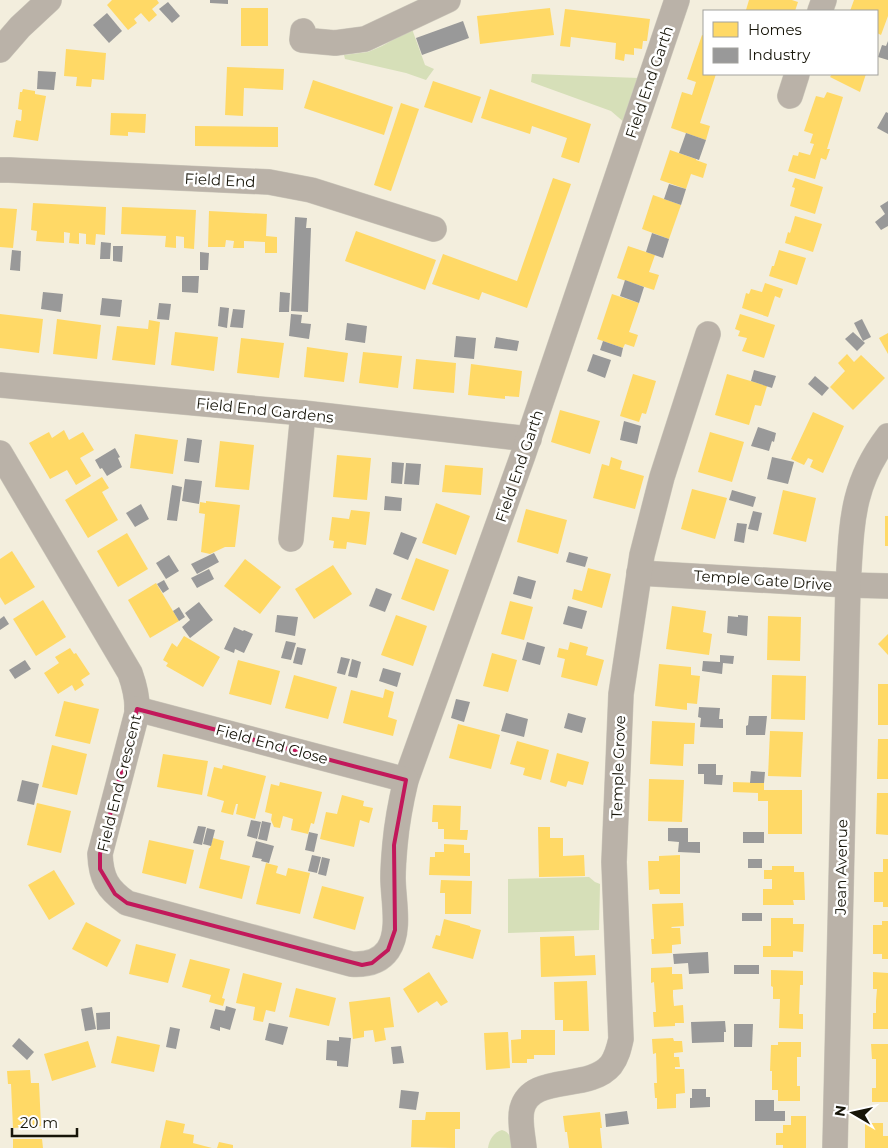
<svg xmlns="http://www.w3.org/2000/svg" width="888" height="1148" font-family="Montserrat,sans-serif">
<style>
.green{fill:#d6dfb8}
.homes{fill:#ffd966}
.industry{fill:#999}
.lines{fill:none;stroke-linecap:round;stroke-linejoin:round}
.street-casing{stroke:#cecabd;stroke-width:26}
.street{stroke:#bab2a8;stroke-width:25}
.marked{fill:none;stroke:#c2185b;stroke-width:4;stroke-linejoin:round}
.labels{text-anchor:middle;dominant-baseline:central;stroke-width:5;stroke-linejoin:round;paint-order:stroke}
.street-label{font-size:15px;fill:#171509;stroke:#fff}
</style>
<rect width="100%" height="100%" fill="#f3eedd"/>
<g class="green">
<polygon points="412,29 425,65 434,69 426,80 406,73 345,59 344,55 368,52 382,46"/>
<polygon points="532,74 639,78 625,123 611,111 531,82"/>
<polygon points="589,877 595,882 600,884 599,930 508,933 508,879"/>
<path d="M502,1130C510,1132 512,1140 514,1148H488C489,1140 494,1132 502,1130Z"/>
</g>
<g class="homes">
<polygon points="112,0 157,0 159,3 152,9 157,15 149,22 141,13 134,19 137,23 128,30 107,5"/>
<polygon points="749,0 792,0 798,2 795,11 750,11 746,10"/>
<polygon points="854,0 888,0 888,16 881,35 877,33 877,11 850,11"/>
<rect x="241" y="8" width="27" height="38"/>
<polygon points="550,8 554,35 480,44 477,16"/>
<polygon points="565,9 650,19 647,41 643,41 642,49 634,48 634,55 625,54 624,61 615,59 616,43 571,37 570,47 560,46"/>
<polygon points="702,35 704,36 704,74 716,74 700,123 710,126 706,140 671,128 682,92 692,95 696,82 687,79"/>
<polygon points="66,49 106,53 104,80 92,79 91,87 76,86 77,77 64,76"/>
<polygon points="227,67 284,69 283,90 244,88 243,116 225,115"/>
<polygon points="832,74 866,74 860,92 830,77"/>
<polygon points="313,80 393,107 384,135 304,108"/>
<polygon points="433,81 481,97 472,123 424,107"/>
<polygon points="23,89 35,91 35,94 46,96 38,141 13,137 16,120 21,121 22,110 18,109 20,92 22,92"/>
<polygon points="490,89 591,124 579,163 561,157 567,138 532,126 530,134 481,118"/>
<polygon points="827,92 843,97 827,149 830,149 826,160 821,158 815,179 788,171 793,155 798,156 799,152 810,155 814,144 810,143 813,134 804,131 816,96 824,98"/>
<polygon points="401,103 419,109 391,191 374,185"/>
<polygon points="111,113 146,114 145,133 128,132 128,136 110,135"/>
<polygon points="195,126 278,127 278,147 195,146"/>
<polygon points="670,150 696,159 696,160 707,164 703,178 691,174 686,189 660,180"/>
<polygon points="553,178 571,184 527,308 482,292 479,300 432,284 443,254 517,281"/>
<polygon points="795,178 823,187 815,214 790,206 795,188 792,187"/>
<polygon points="653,195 681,205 669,239 642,229"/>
<polygon points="33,203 106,207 105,235 96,234 95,245 86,244 86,234 79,233 79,244 69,243 70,233 64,232 64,243 36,241 37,231 31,230"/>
<polygon points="122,207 196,210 194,249 184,248 184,237 176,236 176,248 165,247 166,236 121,234"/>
<polygon points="0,208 17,209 13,248 0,247"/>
<polygon points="209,211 267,214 266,236 277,237 277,253 265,253 265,242 244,241 244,248 233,248 234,241 226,240 225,247 208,247"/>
<polygon points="795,216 822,224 813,252 785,243 788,232 790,233"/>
<polygon points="356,231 436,260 425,290 345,261"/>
<polygon points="628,246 655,255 649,272 659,275 654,290 617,278"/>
<polygon points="779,250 806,258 797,285 769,276 772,266 774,266"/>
<polygon points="765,283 783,289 780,298 775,296 768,317 742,308 746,293 749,294 751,289 762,292"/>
<polygon points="612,294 639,303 629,332 638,335 634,347 625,344 623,348 597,339"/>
<polygon points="0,314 43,319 39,353 0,348"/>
<polygon points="740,314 775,325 764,358 742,351 747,338 738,336 740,331 735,329"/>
<polygon points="57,319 101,325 97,359 53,354"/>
<polygon points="149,320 160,322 155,365 112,360 117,326 148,329"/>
<polygon points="175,332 218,337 214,371 171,365"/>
<polygon points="888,333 888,354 879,338"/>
<polygon points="241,338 284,343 279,378 237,373"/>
<polygon points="307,347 348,353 344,382 304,377"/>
<polygon points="363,352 402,356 398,388 359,383"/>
<polygon points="847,354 854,362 861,355 885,378 853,410 830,387 845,371 838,363"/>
<polygon points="416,359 456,363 454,393 413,389"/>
<polygon points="471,364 522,371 519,397 505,396 505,399 468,395"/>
<polygon points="633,374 656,381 646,414 642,413 639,422 620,416"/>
<polygon points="727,374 767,386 761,406 755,405 749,425 715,415"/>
<polygon points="560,410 600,421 590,454 551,442"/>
<polygon points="813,412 844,426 823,473 810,467 813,460 808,458 804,465 791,459"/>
<polygon points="64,430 69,440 83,432 94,450 80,458 91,476 76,485 67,470 50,479 29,443 49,432 52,438"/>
<polygon points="710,432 744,442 732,482 698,472"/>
<polygon points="135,434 178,440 173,474 130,468"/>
<polygon points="220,441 254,445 249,490 215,487"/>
<polygon points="337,455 371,458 367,500 333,497"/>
<polygon points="611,457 622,461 620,469 644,476 635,509 593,498 602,464 609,466"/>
<polygon points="445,465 483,468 481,495 442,492"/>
<polygon points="102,477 109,488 102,492 118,520 88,538 65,500"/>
<polygon points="692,489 727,498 715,539 681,529"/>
<polygon points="783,490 816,498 806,542 773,534"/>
<polygon points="206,501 240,505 235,547 225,547 210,554 201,552 205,514 199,513 200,502 206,503"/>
<polygon points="436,503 470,516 456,555 422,543"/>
<polygon points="526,509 567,520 558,554 517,542"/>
<polygon points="351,510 370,512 366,545 347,542 346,549 333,548 334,541 329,540 332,517 349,519"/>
<rect x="885" y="516" width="3" height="30"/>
<polygon points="127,533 148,569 118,587 97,551"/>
<polygon points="12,551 35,587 5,605 0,597 0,559"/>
<polygon points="416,558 449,570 434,611 401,599"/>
<polygon points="245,559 281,587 260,614 224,586"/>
<polygon points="333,565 352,594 314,619 295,589"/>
<polygon points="588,568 611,574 602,608 572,599 574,589 582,591"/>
<polygon points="156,583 179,621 150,638 128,600"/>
<polygon points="43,600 66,637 36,656 13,619"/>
<polygon points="510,601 533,607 524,640 501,634"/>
<polygon points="672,606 706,611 703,632 712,634 709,655 666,649"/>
<polygon points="396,615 427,626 413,666 381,655"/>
<polygon points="768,616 801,617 800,661 767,660"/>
<polygon points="888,634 888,655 878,644"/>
<polygon points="184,636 220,657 203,687 166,666 168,663 163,660 172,643 177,647"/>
<polygon points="570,642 588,647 586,655 604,660 597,686 561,677 565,659 557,657 559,648 568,650"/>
<polygon points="70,648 74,654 76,653 90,674 81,680 84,685 75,691 72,685 58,694 44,673 59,663 55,657"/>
<polygon points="492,653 517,660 508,692 483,686"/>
<polygon points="238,660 280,671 271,705 229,694"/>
<polygon points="659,664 691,667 691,675 700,676 697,704 687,703 687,710 655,706"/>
<polygon points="294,675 337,687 328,719 285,708"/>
<polygon points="772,675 806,676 805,720 771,719"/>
<rect x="878" y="684" width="10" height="41"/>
<polygon points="385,689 394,692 388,717 397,720 393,736 343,723 351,690 383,698"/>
<polygon points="64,701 99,709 90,744 55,736"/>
<polygon points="652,721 695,723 694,744 684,744 683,766 650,764"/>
<polygon points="458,724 500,735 491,769 449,758"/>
<polygon points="770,731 803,732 801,777 768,776"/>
<polygon points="878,739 888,739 888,779 877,779"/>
<polygon points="517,741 549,750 541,780 523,775 525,768 510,764"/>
<polygon points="52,745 87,754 77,795 42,787"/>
<polygon points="557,753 589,762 583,785 568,781 566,787 550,782"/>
<polygon points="163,754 208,761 202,795 157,787"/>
<polygon points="223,765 266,776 255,819 236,814 238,804 236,804 233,815 221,812 224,801 207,796 214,767 222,769"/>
<polygon points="649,779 684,780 682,822 648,821"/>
<polygon points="280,782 322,792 314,824 311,823 308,834 291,830 293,819 283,816 280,828 274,827 271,820 272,814 265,812 271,784 279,786"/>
<polygon points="733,782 764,783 764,790 802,790 802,834 768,834 768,801 758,801 758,793 733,792"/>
<polygon points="877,793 888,793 888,835 876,834"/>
<polygon points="342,795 364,801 363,806 373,808 369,823 360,820 354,847 320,839 326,812 337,814"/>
<polygon points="37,803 71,811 61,853 27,845"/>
<polygon points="433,805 461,806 460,830 468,830 467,840 444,839 444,829 438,829 438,822 432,822"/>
<polygon points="538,827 550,827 550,838 563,838 563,856 584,855 585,876 539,877"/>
<polygon points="213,838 224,841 220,859 250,866 242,899 199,888 209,848 210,848"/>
<polygon points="149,840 194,850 186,884 142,873"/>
<polygon points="444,844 464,845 464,853 470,853 470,876 429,875 430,857 435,857 435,852 444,852"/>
<polygon points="680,855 680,894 660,894 659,889 649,890 648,861 659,861 659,856"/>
<polygon points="883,859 888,859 888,907 883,907 883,902 874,902 874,872 883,872"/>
<polygon points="266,863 278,866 276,873 286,876 288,868 310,873 300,914 256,904"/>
<polygon points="772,866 794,866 794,872 804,872 805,900 793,900 794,905 763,905 763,889 772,889 772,879 764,879 764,870 772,870"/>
<polygon points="54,870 75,904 49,920 28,885"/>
<polygon points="441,880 472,881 471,914 445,914 445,893 440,893"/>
<polygon points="322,886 364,897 355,930 313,918"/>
<polygon points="683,903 684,926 671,927 672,928 680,928 681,944 672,945 672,953 652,954 651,939 654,939 652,904"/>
<polygon points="771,918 793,918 793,924 804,924 803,952 793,951 793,957 763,957 763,946 771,946"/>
<polygon points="444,919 470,926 470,927 481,930 473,959 432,948 436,935 440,936"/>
<polygon points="882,921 888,921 888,959 882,959 882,954 873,954 873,925 882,925"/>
<polygon points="86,922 121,940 107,967 72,949"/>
<polygon points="574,936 575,956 595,955 596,975 541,977 540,937"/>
<polygon points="136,944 176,954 168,983 129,974"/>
<polygon points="190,959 230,969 222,998 225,999 223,1006 209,1002 211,995 182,987"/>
<polygon points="672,967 672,974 682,974 683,989 673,990 673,996 674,1006 683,1005 684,1023 675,1023 675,1026 654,1027 653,1012 656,1012 654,982 651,983 651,968"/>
<polygon points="771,970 803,971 803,985 800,985 799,1014 803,1014 803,1029 779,1028 780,999 773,999 773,987 771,986"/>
<polygon points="429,972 448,1002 441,1006 437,1001 418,1013 403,989"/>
<polygon points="873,972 888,973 888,1029 873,1029 873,1013 876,1013 876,1001 877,989 873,989"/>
<polygon points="243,973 282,983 275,1012 266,1010 263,1022 253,1020 255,1007 236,1003"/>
<polygon points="587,981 589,1031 563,1031 563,1020 555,1020 554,982"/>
<polygon points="296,988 336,998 329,1026 289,1017"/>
<polygon points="390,997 394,1027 384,1028 386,1040 375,1042 373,1030 364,1031 364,1037 353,1039 349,1002"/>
<polygon points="521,1030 555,1030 555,1055 534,1055 534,1059 527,1059 527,1063 512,1063 511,1040 521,1039"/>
<polygon points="508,1032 510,1068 486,1070 484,1033"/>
<polygon points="117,1036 160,1045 154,1072 111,1063"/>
<polygon points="673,1038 674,1041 682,1041 683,1052 674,1053 674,1057 679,1057 680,1067 675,1067 675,1069 684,1069 685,1093 676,1094 676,1108 657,1109 657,1098 655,1098 654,1083 657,1083 656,1053 653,1054 652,1039"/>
<polygon points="88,1041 96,1067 52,1081 44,1054"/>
<polygon points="778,1042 801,1042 801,1057 797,1057 797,1086 800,1086 800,1101 778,1101 778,1090 772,1090 772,1071 770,1071 771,1045 778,1045"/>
<polygon points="871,1044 888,1044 888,1102 872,1102 872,1088 876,1088 876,1059 872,1059"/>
<polygon points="30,1070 31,1083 39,1083 41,1126 13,1128 11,1084 8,1084 7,1071"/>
<polygon points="426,1112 460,1112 460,1129 455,1129 455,1148 411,1147 412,1120 425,1120"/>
<polygon points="600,1112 602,1128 600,1128 602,1148 569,1148 567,1132 565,1132 563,1116"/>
<polygon points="791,1116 806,1116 806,1148 783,1148 783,1145 776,1145 776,1133 783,1133 783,1125 791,1125"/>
<polygon points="166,1120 185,1124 183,1133 194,1135 193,1143 212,1148 160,1148"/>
<polygon points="865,1123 883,1123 883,1136 888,1136 888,1148 865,1148"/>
<polygon points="13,1139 42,1139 43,1148 13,1148"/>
<polygon points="219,1142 233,1145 233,1148 217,1148"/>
</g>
<g class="industry">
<polygon points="210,0 228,0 228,4 210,3"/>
<polygon points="168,2 180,16 172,23 159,9"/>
<polygon points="107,13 122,31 109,43 93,25"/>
<polygon points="463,21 469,38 422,55 416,38"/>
<polygon points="888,41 888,60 878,57 882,45 886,46"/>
<polygon points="38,71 56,72 54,90 37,89"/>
<polygon points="886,112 888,113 888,134 877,128"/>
<polygon points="686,133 706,140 699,160 679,153"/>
<polygon points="669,184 686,189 681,205 664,199"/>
<polygon points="888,201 888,226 881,230 875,222 885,214 880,206"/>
<polygon points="295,217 307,218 306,228 311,228 308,312 291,311"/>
<polygon points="652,233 669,239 663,258 646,252"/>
<polygon points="101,242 111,243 110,259 100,259"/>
<polygon points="113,246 123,246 122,262 113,261"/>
<polygon points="12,250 21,251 20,271 10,270"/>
<polygon points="200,252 209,253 208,270 200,270"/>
<polygon points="182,276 199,276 198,293 182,292"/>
<polygon points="625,280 644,287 639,303 620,296"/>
<polygon points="43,292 63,294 61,312 41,309"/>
<polygon points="280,292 290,293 289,312 279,312"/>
<polygon points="102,298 122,300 120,317 100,315"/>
<polygon points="159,303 171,304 169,320 157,319"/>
<polygon points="220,307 229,308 227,328 218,326"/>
<polygon points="233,309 245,310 243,328 230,327"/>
<polygon points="291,314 302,315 301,323 311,324 309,339 289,336"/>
<polygon points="862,319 871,337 863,341 854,323"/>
<polygon points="347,323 367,326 365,343 345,340"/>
<polygon points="853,332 865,343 857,351 845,339"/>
<polygon points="456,336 476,338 474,359 454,357"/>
<polygon points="496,337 519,341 517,351 494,348"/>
<polygon points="603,341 623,348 621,357 600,350"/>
<polygon points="593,354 611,360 605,378 587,371"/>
<polygon points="754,370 776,376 772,388 751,381"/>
<polygon points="815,376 829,388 822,396 808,384"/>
<polygon points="624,421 641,426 637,444 620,440"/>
<polygon points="758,427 776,433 774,442 772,441 769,451 751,446"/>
<polygon points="187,438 202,440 199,463 184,461"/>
<polygon points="115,448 120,457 118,458 122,467 107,476 102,468 100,469 95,460"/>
<polygon points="772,457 794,462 788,484 767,479"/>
<polygon points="392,462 404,463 402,484 391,483"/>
<polygon points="406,463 421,464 419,485 404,484"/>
<polygon points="185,479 202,481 199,504 182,501"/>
<polygon points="172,485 182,487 177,521 167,520"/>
<polygon points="732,490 756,497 753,507 729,500"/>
<polygon points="385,496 402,498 401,511 384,510"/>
<polygon points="141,504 149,519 135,527 126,513"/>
<polygon points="753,511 762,513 758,531 748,529"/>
<polygon points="737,523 747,524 744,543 734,541"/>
<polygon points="401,532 417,538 408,560 393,554"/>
<polygon points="569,552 588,557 585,567 566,562"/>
<polygon points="214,553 219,562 197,574 191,564"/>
<polygon points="169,555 179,571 166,579 156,563"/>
<polygon points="209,569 214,579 197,588 191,578"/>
<polygon points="518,576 536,581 531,599 513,594"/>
<polygon points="164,580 169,589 163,593 157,584"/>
<polygon points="376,588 392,594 385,612 369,606"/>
<polygon points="199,602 213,620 190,638 182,627 190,620 185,613"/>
<polygon points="568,606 587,611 582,629 563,624"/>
<polygon points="179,607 185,617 179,621 173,611"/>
<polygon points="277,615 298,617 295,636 275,632"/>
<polygon points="738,615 748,616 747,636 727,633 728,616 738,617"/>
<polygon points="4,616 9,624 0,630 0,619"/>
<polygon points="234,627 243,631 244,630 253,634 244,653 235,649 234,653 224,649"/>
<polygon points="286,641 296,643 291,660 281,658"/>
<polygon points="527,642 545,647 540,665 522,660"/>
<polygon points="297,647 306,649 302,665 293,663"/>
<polygon points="720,655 734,656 733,664 723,663 722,674 702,671 703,661 720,662"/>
<polygon points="341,657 350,659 345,675 337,673"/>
<polygon points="352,659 361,662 357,678 348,676"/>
<polygon points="25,660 31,669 15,679 9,670"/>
<polygon points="383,668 401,673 397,687 379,681"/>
<polygon points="456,699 470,702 464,722 451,718"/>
<polygon points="699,707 720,708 719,719 723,719 723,728 700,727 701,718 698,717"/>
<polygon points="506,713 528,719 524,737 501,731"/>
<polygon points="568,713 586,718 582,733 564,728"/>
<polygon points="749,716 767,716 765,735 746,735 746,726 748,725"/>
<polygon points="698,764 716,764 716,775 723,775 722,785 704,784 704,774 698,774"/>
<polygon points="751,771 765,772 764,783 750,783"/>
<polygon points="22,780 39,784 34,805 17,801"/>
<polygon points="251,820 261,822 257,839 247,836"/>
<polygon points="262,821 271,823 267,841 258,839"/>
<polygon points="198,826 206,827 202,845 193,843"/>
<polygon points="207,828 215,830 211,846 203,844"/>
<polygon points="668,828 688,828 688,842 700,842 700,853 678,852 679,842 668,841"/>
<polygon points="309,832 318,834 314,852 305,850"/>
<rect x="743" y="832" width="21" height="11"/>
<polygon points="256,841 274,846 269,863 261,861 262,859 252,857"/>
<polygon points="312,855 321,857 317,873 308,871"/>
<polygon points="322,857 330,859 326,876 318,874"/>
<rect x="748" y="859" width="14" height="9"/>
<rect x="742" y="913" width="20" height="8"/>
<polygon points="708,952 709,973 689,974 688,963 674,964 673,954"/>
<rect x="734" y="965" width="25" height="9"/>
<polygon points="226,1006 236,1009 230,1030 220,1027 220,1031 210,1028 215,1009 225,1011"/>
<polygon points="92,1007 96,1029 85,1031 81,1009"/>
<polygon points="110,1012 110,1029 97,1030 96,1013"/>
<polygon points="725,1021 726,1032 724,1032 724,1042 692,1043 691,1022"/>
<polygon points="269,1023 288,1027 283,1045 265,1040"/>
<polygon points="734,1024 753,1024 752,1047 734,1047"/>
<polygon points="170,1027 180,1029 176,1049 166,1047"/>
<polygon points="339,1037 351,1038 348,1067 337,1066 337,1061 326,1060 327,1040 339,1041"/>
<polygon points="19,1038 34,1052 27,1060 12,1046"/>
<polygon points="401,1046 404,1063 393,1064 391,1047"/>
<polygon points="692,1089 706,1089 706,1097 710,1097 710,1107 690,1108 690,1098 692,1098"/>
<polygon points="401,1090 419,1092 416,1110 399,1108"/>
<polygon points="755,1100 774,1100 774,1111 785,1111 785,1121 755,1121"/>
<polygon points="627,1111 629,1124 606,1127 605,1114"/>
</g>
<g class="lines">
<g class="street-casing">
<g id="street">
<polyline points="820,11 824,0"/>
<polyline points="303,31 302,40 335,43 365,39 448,0"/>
<polyline points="0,50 20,27 49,0"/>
<polyline points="790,96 797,74"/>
<polyline points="0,170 9,170 269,182 311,190 434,229"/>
<polyline points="0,385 303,413 529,439"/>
<path d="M0,453L130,673C135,687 138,699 137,713L100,854C101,878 107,889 127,903L351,964C365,965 379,963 388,950C401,931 393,899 393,878C393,867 394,855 395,844C397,822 401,801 406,780L523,455L677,0"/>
<polyline points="291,539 303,413"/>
<polyline points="639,573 848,585 888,586"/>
<polyline points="137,709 406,780"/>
<path d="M524,1148C523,1136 519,1121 522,1109C531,1073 589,1092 611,1065C617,1057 619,1048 621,1039L614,862L621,694L642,555L662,477L708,334"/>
<path d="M835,1148L848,585C852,526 850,486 888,436"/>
</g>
</g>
<use href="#street" class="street"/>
</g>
<path class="marked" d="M137,709L406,780L394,845L395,930L388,950L372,963L362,965L127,903L115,894L100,869V854Z"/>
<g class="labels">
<g class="street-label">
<text transform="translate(649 82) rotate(-71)">Field End Garth</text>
<text transform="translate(220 180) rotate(3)">Field End</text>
<text transform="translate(265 410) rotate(6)">Field End Gardens</text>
<text transform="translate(519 466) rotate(-71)">Field End Garth</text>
<text transform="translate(763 580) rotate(4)">Temple Gate Drive</text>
<text transform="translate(272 744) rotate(15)">Field End Close</text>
<text transform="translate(618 767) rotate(-88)">Temple Grove</text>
<text transform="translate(119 783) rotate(-76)">Field End Crescent</text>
<text transform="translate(841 867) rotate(-89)">Jean Avenue</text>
</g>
</g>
<rect x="703" y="10" width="175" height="65" fill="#ffffff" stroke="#a2a19d"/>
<rect x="713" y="22" width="25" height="15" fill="#ffd966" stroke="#a2a19d"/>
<text x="748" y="35" font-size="15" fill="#171509">Homes</text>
<rect x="713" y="48" width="25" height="15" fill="#999999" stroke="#a2a19d"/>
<text x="748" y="60" font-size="15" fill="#171509">Industry</text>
<g transform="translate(853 1113) rotate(279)" stroke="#ffffff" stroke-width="4" paint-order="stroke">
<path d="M0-4L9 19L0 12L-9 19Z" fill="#171509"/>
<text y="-8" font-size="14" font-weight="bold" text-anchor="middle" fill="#171509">N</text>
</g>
<path d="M12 1128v8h65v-8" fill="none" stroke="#171509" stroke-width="2.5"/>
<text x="20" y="1128" font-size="15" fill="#171509" stroke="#ffffff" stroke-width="4" paint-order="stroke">20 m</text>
</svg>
